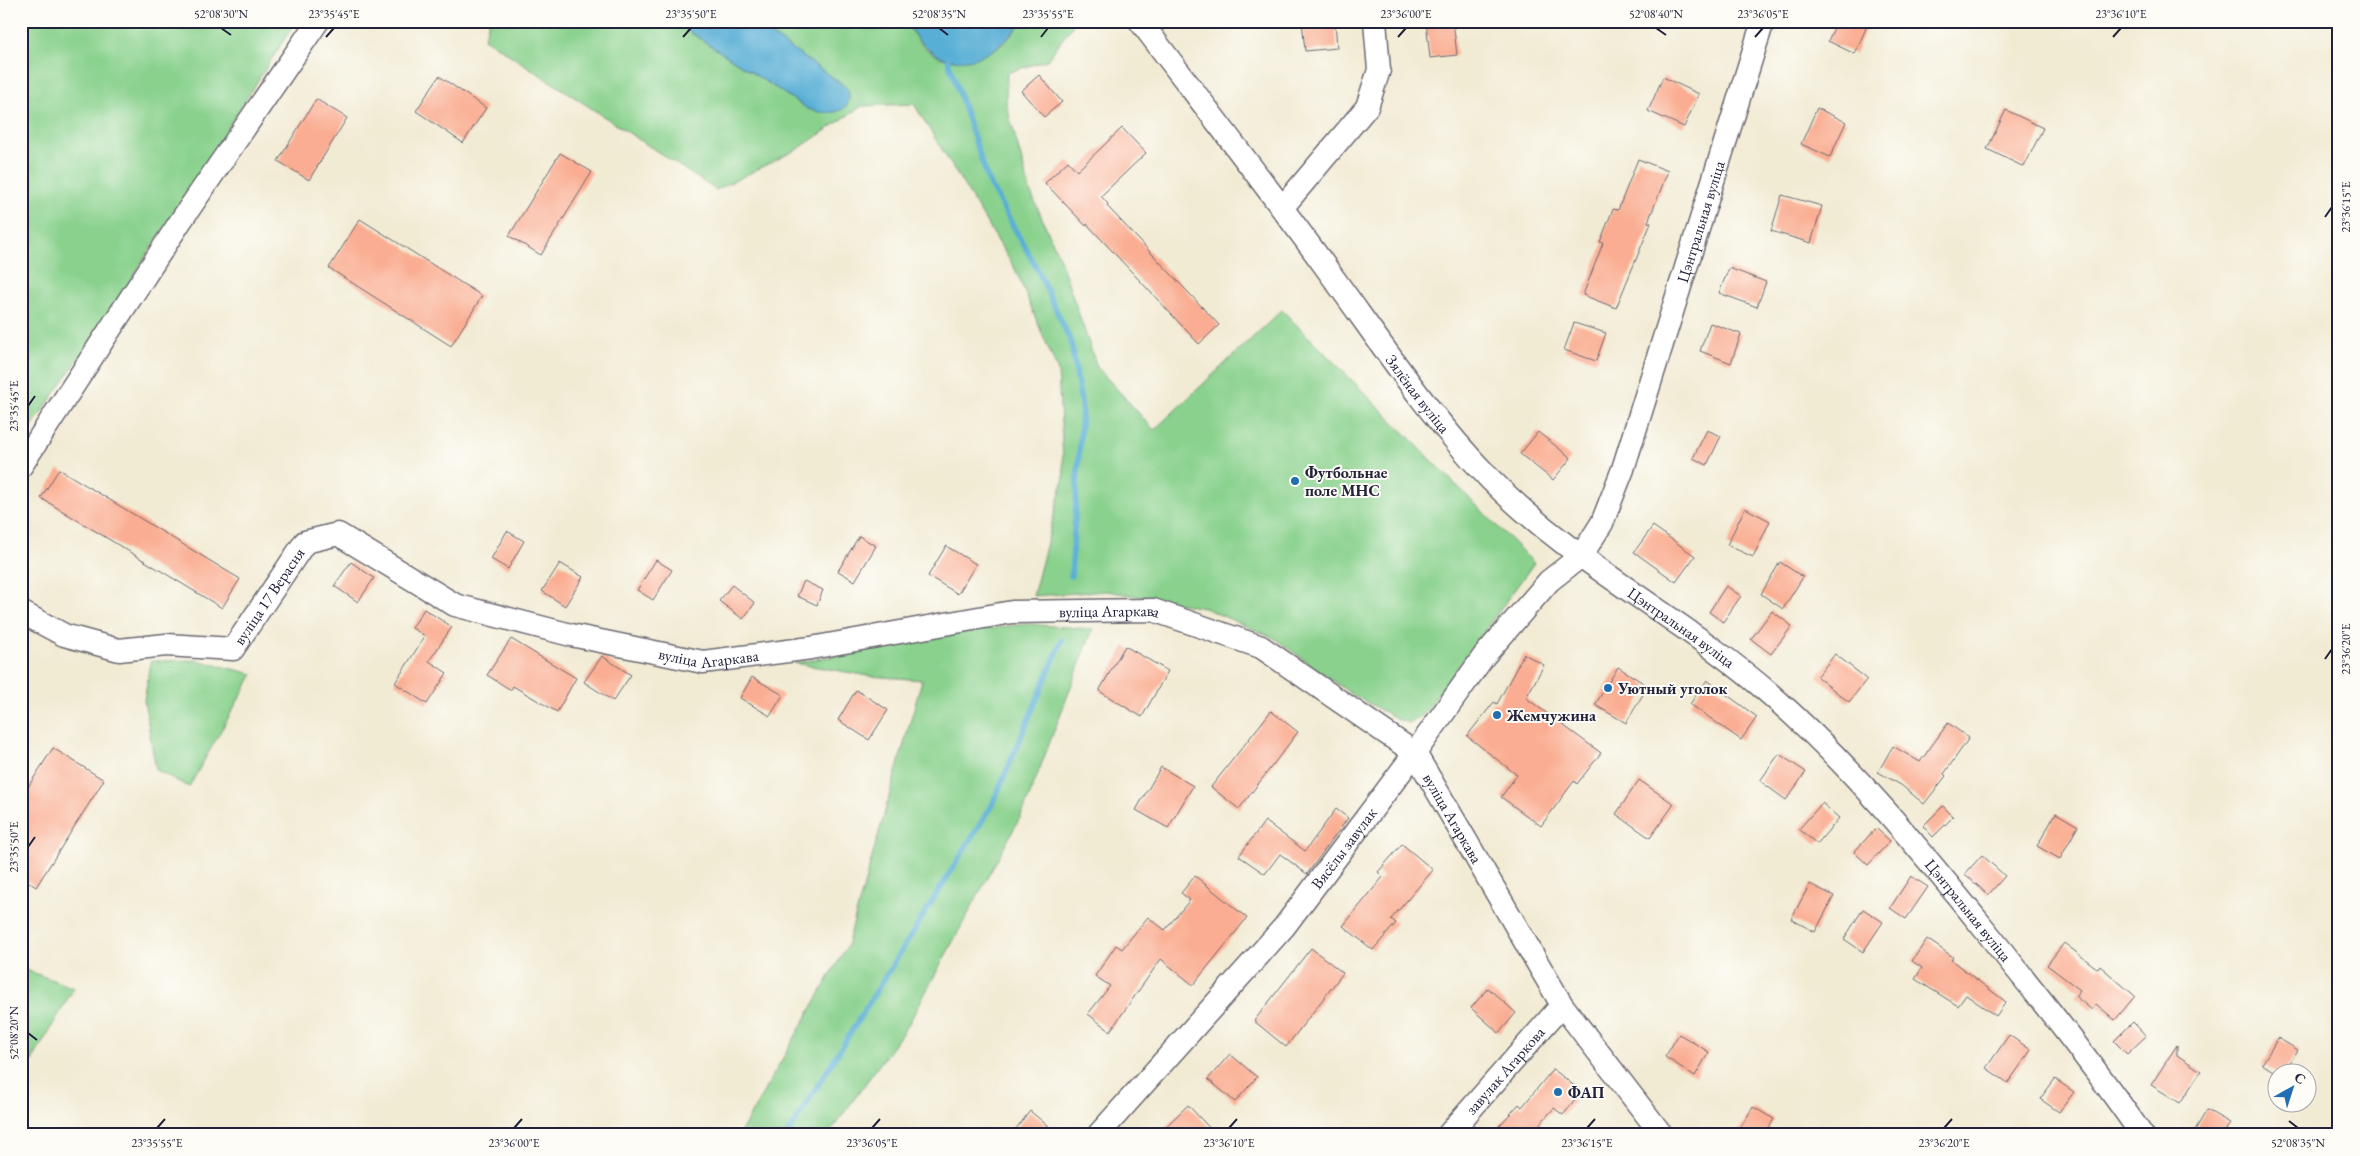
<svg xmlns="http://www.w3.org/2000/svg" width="2360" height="1156" font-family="'EB Garamond',serif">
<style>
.green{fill:#89d18d;stroke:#567a64}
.water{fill:#59afd6;stroke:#3e6888}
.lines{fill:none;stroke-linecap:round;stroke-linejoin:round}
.stream{stroke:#59afd6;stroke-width:5.5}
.building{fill:#faad92}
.minor-casing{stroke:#6b6871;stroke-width:25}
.minor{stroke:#fff;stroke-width:22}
.ticks{fill:none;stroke:#22223b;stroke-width:2}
.poi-dot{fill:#1f6fb2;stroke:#fdfcf7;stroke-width:2}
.labels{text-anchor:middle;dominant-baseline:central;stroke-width:4;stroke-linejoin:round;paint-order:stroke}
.street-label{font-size:16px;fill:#22223b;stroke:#fdfcf7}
.poi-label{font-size:16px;font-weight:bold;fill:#22223b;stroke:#fdfcf7;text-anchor:start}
.neatline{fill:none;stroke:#22223b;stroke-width:2}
.ticks-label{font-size:12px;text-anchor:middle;fill:#22223b}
</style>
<rect width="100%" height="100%" fill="#fdfcf7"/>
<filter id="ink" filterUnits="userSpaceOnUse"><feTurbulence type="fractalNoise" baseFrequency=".02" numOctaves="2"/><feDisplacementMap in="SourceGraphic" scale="10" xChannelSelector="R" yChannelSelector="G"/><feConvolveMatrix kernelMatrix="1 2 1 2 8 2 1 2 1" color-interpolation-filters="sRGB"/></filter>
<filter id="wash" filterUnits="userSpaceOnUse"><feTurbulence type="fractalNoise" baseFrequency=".0096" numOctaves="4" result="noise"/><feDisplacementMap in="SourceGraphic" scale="20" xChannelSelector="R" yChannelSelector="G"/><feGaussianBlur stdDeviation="1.12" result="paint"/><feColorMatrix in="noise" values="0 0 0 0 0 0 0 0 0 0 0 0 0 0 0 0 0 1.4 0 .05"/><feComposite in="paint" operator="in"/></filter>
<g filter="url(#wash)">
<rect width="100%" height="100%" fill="#f2ebd4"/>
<g class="green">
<polygon points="21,21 296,21 101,326 21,442"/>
<path d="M489,21H673L808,109L817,112L842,84L751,21H906C914,37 927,56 947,59C954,60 963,57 970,56C999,51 1005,45 1022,21H1076L1047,60L1007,73L1006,103L1030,191L1060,259L1097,367L1154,430L1282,310L1534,563L1423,715L1409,723L1397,719L1350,693L1274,638L1204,608L1107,591L1033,596L1064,477L1058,371L1015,269L914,104L862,106L798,149L716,190L484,38Z"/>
<polygon points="1026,624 1093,629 1024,810 908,1025 828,1135 739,1135 847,946 922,680 869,676 794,663 871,649 921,637"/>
<polygon points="196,660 253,674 189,787 156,770 144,700 151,661"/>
<polygon points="21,968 74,988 21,1080"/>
</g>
<g class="water">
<path d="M673,21H751L842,84L848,90C855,116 824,115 808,109Z"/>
<path d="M906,21H1022C988,69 936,78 906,21Z"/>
</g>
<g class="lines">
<g class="stream">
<polyline points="948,60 989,183 1036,267 1071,342 1082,409 1071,576"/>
<polyline points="787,1135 992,805 1062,640"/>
</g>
</g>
<g id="blocks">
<g class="building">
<polygon points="1302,21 1335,21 1337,48 1305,51"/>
<polygon points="1426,21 1453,21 1457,55 1430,58"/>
<polygon points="1837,21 1869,21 1855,54 1828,41"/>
<polygon points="1039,75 1062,102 1044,117 1021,91"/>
<polygon points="439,76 486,108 463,143 416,111"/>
<polygon points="1663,77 1699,94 1684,127 1648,111"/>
<polygon points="316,99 347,118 309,180 278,161"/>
<polygon points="1817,108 1846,122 1830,157 1801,144"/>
<polygon points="2006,110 2043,128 2024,167 1987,149"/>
<polygon points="1122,128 1146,153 1101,196 1108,204 1107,206 1219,325 1199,344 1087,224 1086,226 1045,183 1068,161 1077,171"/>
<polygon points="560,153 592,172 541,255 509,236"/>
<polygon points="1638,159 1668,171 1648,222 1651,223 1616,308 1583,295 1603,243 1600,242 1613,209 1618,210"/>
<polygon points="1782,195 1822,206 1811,243 1771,231"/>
<polygon points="360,219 482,296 451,346 329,268"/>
<polygon points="1729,268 1766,282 1757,307 1719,293"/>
<polygon points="1574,323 1606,333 1596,361 1564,350"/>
<polygon points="1710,323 1741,334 1731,363 1700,351"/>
<polygon points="1707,430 1721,436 1707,465 1693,458"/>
<polygon points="1538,432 1571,458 1553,480 1520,454"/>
<polygon points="59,469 240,579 222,608 41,498"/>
<polygon points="1745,508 1770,521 1753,557 1727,545"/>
<polygon points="1653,526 1695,556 1676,582 1634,552"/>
<polygon points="507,531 524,541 508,569 491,559"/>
<polygon points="859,536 876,546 855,581 838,571"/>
<polygon points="946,546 976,564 958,594 928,576"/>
<polygon points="656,560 672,570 653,600 637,590"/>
<polygon points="351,562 374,578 358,602 334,586"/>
<polygon points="1780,562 1803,577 1783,609 1761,594"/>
<polygon points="560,563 583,577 565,606 542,591"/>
<polygon points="804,581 823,590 817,605 797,596"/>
<polygon points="732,585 755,603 743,619 719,601"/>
<polygon points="1726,586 1741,596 1723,622 1709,612"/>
<polygon points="424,609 452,627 429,661 447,673 427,704 395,683 425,636 412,628"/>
<polygon points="1772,611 1792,626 1771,654 1751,639"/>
<polygon points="511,639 576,678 557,712 513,686 511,690 487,675"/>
<polygon points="1125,646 1168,671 1142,717 1099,691"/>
<polygon points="1524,654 1544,665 1526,698 1601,753 1577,784 1574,781 1541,826 1501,797 1517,775 1467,736 1494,702 1497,704"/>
<polygon points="1835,654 1867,679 1849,702 1817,677"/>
<polygon points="602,656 631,675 613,701 584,682"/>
<polygon points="1618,667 1648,686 1626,723 1595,705"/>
<polygon points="752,677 783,695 770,716 740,698"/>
<polygon points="1707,680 1757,717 1741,740 1690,704"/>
<polygon points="856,690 888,710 869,740 838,720"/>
<polygon points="1271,711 1298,732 1239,809 1211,787"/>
<polygon points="1948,723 1969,738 1944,774 1946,776 1924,804 1901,785 1878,772 1893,746 1920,762"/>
<polygon points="53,748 104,780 36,887 21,877 21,798"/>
<polygon points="1779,754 1806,772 1786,800 1760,781"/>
<polygon points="1161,767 1193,786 1168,828 1136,810"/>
<polygon points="1639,780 1674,804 1650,838 1616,814"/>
<polygon points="1822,803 1839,818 1817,844 1799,829"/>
<polygon points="1943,806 1953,817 1933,837 1923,826"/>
<polygon points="1336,809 1348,818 1307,874 1280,854 1265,874 1239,856 1265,821 1305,851"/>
<polygon points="2056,813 2078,826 2060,859 2037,846"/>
<polygon points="1876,828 1890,841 1868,865 1854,852"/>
<polygon points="1402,844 1433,870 1391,919 1396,923 1373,950 1343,926 1383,877 1378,872"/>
<polygon points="1982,855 2005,876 1988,895 1965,874"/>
<polygon points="1195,876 1247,918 1193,985 1161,959 1110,1031 1088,1014 1110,986 1095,976 1116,945 1122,949 1148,917 1165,930 1190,900 1181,893"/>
<polygon points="1911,876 1928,887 1906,919 1890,908"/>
<polygon points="1810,884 1834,896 1815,932 1791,919"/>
<polygon points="1863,909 1883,922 1863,952 1844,939"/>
<polygon points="1927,939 1953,957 1951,960 2006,1002 1996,1016 1966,995 1958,1006 1915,979 1922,968 1912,961"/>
<polygon points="2064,943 2098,969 2100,966 2135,996 2115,1020 2096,1004 2092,1010 2075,996 2080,990 2047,965"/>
<polygon points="1311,948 1343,973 1286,1047 1254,1021"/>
<polygon points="1488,988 1516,1013 1499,1033 1471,1008"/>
<polygon points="2133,1022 2146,1036 2127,1054 2114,1041"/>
<polygon points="1679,1034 1709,1052 1695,1076 1665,1057"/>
<polygon points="2009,1035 2031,1050 2008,1083 1986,1068"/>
<polygon points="2278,1038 2298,1050 2283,1074 2278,1074 2262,1064"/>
<polygon points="2177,1045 2177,1055 2201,1071 2180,1103 2151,1085"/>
<polygon points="1230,1054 1257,1077 1235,1102 1208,1079"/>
<polygon points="1553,1069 1582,1092 1563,1115 1554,1108 1530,1135 1491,1135 1519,1104 1522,1107"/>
<polygon points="2055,1079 2074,1092 2059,1112 2040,1099"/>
<polygon points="1188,1105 1216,1135 1157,1135"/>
<polygon points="1753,1107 1774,1119 1765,1135 1736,1135"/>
<polygon points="2207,1110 2230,1123 2223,1135 2192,1135"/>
<polygon points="1030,1111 1059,1135 1011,1135"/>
</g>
</g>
</g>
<g filter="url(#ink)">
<use href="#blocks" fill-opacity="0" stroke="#6b6871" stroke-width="1"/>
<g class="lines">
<g class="minor-casing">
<g id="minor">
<path id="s1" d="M1140,21C1203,104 1266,185 1327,269C1379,340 1428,415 1489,478C1573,564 1682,617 1771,695C1851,765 1919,848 1985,930C2039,997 2093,1064 2142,1135"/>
<polyline points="1282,208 1367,107 1379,70 1375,21"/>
<polyline points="21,466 182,219 318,21"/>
<path id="s2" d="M21,612L64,635L119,650L166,645L233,649L305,542L338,534L455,605L571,635L703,662L811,648L1012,612L1153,610L1261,647L1415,753L1562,1005L1662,1135"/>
<path id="s3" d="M1098,1135L1284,927L1415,753L1484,656L1549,581L1581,556L1602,523L1623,469L1763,21"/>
<path id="s4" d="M1448,1135L1562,1005"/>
</g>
</g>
<use href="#minor" class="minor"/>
</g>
</g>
<path class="ticks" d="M221,28L231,35M939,28L948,35M1656,28L1666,35M326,37L334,28M683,37L691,28M1041,37L1048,28M1398,37L1406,28M1755,37L1763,28M2113,37L2121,28M2325,217L2332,207M28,406L35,396M2325,659L2332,649M28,847L35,837M28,1033L37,1040M2289,1121L2298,1128M157,1128L165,1119M514,1128L522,1119M872,1128L880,1119M1229,1128L1237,1119M1587,1128L1595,1119M1944,1128L1952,1119"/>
<g class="poi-dot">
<circle cx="1295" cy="481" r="5"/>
<circle cx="1608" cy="688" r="5"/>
<circle cx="1497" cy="715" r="5"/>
<circle cx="1558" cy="1092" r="5"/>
</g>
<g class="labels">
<g class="street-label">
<text stroke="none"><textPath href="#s3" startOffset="1112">Цэнтральная вуліца</textPath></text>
<text stroke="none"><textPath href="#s1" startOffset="465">Зялёная вуліца</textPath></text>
<text stroke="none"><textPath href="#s2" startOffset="284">вуліца 17 Верасня</textPath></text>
<text stroke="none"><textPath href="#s2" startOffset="1185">вуліца Агаркава</textPath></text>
<text stroke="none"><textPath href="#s1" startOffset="819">Цэнтральная вуліца</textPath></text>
<text stroke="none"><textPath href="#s2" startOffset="780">вуліца Агаркава</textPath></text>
<text stroke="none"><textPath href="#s2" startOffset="1605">вуліца Агаркава</textPath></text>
<text stroke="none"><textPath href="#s3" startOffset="378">Вясёлы завулак</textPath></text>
<text stroke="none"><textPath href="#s1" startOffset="1224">Цэнтральная вуліца</textPath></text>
<text stroke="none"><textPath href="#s4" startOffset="86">завулак Агаркова</textPath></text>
</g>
<g class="poi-label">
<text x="1305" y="472">Футбольнае<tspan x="1305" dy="18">поле МНС</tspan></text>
<text x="1618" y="688">Уютный уголок</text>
<text x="1507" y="715">Жемчужина</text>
<text x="1568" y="1092">ФАП</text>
</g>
</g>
<rect width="2360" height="1156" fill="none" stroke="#fdfcf7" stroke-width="55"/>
<g transform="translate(2292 1088) rotate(39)"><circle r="24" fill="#fdfcf7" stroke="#a5a5ac"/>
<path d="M0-4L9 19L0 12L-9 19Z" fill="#1f6fb2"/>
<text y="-8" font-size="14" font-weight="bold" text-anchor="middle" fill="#22223b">С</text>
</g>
<rect x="28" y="28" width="2304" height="1100" class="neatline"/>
<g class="ticks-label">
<text x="221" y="18">52°08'30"N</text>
<text x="334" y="18">23°35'45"E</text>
<text x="691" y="18">23°35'50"E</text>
<text x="939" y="18">52°08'35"N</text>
<text x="1048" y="18">23°35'55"E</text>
<text x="1406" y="18">23°36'00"E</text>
<text x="1656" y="18">52°08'40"N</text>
<text x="1763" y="18">23°36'05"E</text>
<text x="2121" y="18">23°36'10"E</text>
<text transform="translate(2346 207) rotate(-90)" y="4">23°36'15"E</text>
<text transform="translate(14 406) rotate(-90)" y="4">23°35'45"E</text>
<text transform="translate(2346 649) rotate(-90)" y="4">23°36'20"E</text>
<text transform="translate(14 847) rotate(-90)" y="4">23°35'50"E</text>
<text transform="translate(14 1033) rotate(-90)" y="4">52°08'20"N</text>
<text x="157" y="1147">23°35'55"E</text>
<text x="514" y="1147">23°36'00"E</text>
<text x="872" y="1147">23°36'05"E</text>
<text x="1229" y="1147">23°36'10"E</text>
<text x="1587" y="1147">23°36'15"E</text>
<text x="1944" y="1147">23°36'20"E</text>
<text x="2298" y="1147">52°08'35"N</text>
</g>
</svg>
